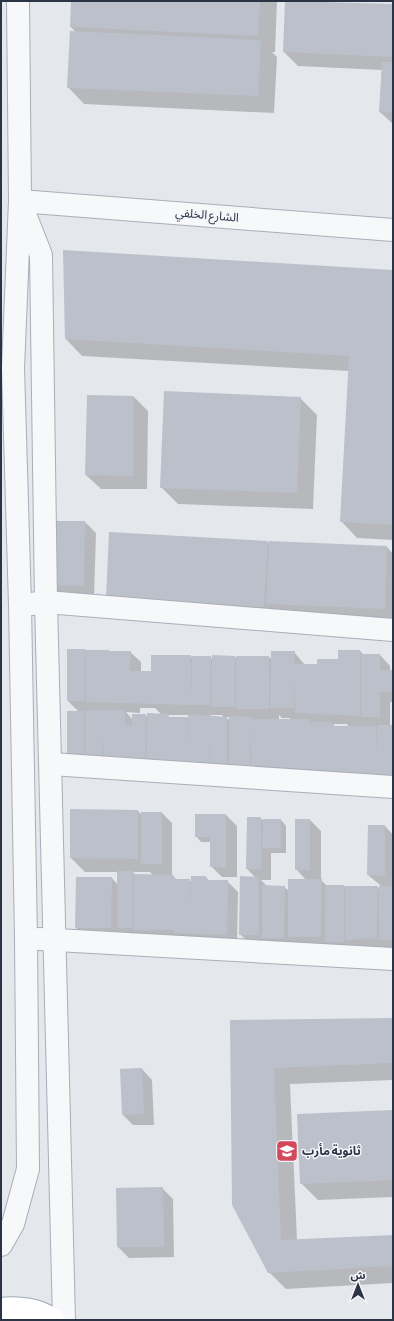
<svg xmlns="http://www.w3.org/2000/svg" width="394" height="1321" font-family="'Asap Condensed','Noto Sans Arabic',sans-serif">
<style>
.shadow{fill:#0003;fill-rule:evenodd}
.building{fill:#bbc0ca}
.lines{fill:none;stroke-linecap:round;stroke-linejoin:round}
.minor-casing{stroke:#a9aeb7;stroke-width:24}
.major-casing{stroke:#a3abb8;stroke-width:24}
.minor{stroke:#f7f8fa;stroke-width:22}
.major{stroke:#fff;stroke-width:22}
.labels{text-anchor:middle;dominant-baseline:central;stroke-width:3;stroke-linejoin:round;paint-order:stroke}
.street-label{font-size:12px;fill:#2b3445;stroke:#f4f6f9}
.poi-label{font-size:12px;font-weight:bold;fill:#2b3445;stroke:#f4f6f9;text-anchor:start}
</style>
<rect width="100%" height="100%" fill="#e4e7ec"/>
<g class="shadow">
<polygon points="72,1 277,1 275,52 272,52 277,57 274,113 84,104 68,87 76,32 71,27"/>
<polygon points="286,1 393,5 393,124 380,112 382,70 298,66 284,52"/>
<polygon points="393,271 393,540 357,538 341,521 349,371 82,356 66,339"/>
<polygon points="134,397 148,411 147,489 101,489 86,475"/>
<polygon points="300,398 317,415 313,509 178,504 161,487"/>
<polygon points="50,522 85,522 96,533 94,596 59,595 49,585"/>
<polygon points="267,542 270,544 387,547 393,554 393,623 123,615"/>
<path d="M85,650L130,652L141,662V672H151L191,656L193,659L210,657L213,660V657H235L237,659L269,657L272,660L294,652L305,665H318L339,660L360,651L364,655H380L390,666V671H393V702H390V726H393V787L78,773L79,712L68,701ZM140,708H155L162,715L148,717L145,715L133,720L126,712L140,713ZM168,715H189V718H170ZM210,715H222L224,718H212ZM279,715L282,718H290V720H279ZM226,717H230V721ZM333,724H347L349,727H336Z"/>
<path d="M138,811L142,815L162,813L172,823V876L178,880L191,881L192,877H206L209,881H227L238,892L237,946L128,938L122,931V938H87L76,928L112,878L118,885V872H85L71,858ZM133,872H150L153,875H136Z"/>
<polygon points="211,815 226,815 237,826 237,877 222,877 211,866 211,842 201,842 196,836"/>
<polygon points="261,818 262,820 281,820 286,826 286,853 271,853 271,880 261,880 267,886 284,887 289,891 306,880 296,869 296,820 310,820 321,831 321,880 327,886 344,886 346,888 377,887 380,890 380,885 368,875 385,826 393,835 393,950 299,947 295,942 295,949 251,945 240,934 256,878 247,869"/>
<polygon points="393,1019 393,1080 290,1084 297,1240 393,1236 393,1283 286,1289 269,1272 231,1021"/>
<polygon points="142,1069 152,1080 154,1125 133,1125 123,1115"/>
<polygon points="393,1111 393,1197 318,1200 301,1183"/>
<polygon points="162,1188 173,1199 174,1257 129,1258 118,1247"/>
</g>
<g class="building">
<polygon points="71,1 260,1 258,36 70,27"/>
<polygon points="285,1 393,4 393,57 283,52"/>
<polygon points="70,31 261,40 258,96 67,88"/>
<polygon points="382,62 393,62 393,113 379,112"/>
<polygon points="63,250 393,270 393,525 340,522 349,356 65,339"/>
<polygon points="164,391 301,397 297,493 160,488"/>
<polygon points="87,395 134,396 133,476 85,475"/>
<polygon points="49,521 85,521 84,586 48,585"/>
<polygon points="109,532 268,541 264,607 106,599"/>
<polygon points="269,541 387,546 385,609 266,604"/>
<rect x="67" y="649" width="18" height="52"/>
<polygon points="86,650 109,650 109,682 109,651 131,651 130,671 151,671 151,655 191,655 191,705 86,702"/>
<polygon points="338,650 360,650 360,716 295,713 295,674 294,708 270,708 271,651 295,651 294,664 317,664 317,659 338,659"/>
<polygon points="361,654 380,654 380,670 393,670 393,692 380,692 380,717 361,717"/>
<polygon points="212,655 235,656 235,707 211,707"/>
<polygon points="192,656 211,656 210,705 191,705"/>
<rect x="236" y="656" width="33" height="53"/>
<polygon points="85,710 125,710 125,725 132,725 132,714 146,714 145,764 125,764 125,731 125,763 104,763 104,731 103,762 85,762"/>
<rect x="67" y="711" width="17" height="52"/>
<polygon points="147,713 168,714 168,717 187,717 187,748 188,714 227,717 227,770 210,770 210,736 209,769 146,767"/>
<polygon points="229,716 251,717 250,769 229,769"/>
<polygon points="251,719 310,719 310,722 332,722 332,726 376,726 376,757 377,725 393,725 393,777 251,773"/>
<polygon points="70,809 138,810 138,859 70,858"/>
<rect x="141" y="812" width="21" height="52"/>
<polygon points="195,814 226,814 226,867 210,867 210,837 195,837"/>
<polygon points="247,817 261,817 261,869 246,869"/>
<polygon points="263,819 281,819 281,848 262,848"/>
<rect x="295" y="819" width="15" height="51"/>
<polygon points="368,825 385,825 385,876 367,875"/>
<rect x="117" y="871" width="16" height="57"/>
<polygon points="134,874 174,875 174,879 190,879 190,911 191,876 206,876 206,880 228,880 227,935 174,933 174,930 151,930 151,896 151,930 134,930"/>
<polygon points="240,876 259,877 259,935 239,935"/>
<polygon points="76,877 112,877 111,928 75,928"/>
<polygon points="288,879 322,879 321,937 288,937"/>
<polygon points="262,885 285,886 284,938 262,938"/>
<rect x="325" y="885" width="19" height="57"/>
<polygon points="345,886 378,886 377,938 345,940"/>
<rect x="379" y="886" width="14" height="54"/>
<polygon points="393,1018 393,1063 274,1068 281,1240 393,1235 393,1266 268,1273 232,1205 230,1020"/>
<polygon points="142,1068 144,1114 122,1115 120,1069"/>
<polygon points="393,1110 393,1180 300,1184 297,1114"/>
<polygon points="163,1187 164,1247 117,1247 116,1188"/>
</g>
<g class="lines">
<g class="minor-casing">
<g id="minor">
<polyline points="20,201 393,230"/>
<polyline points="23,209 41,255 46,602 64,1320"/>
<polyline points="31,604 46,602 393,630"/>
<polyline points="51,764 393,787"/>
<polyline points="39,939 393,959"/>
<polyline points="1,1245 13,1224 28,1169 26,938 20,605 13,368 20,201 18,1"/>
</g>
</g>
<g class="major-casing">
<path id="major" d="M1,1309C18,1307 39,1309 53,1320"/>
</g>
<use href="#minor" class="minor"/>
<use href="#major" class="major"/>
</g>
<defs>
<g id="school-square" transform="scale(1.15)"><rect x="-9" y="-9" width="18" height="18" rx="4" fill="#d1495b" stroke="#f4f6f9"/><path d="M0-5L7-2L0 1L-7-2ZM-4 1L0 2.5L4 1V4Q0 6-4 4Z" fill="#fff"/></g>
</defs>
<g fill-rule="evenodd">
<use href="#school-square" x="287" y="1151"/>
</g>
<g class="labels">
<g class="street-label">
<text transform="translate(207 215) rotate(5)">الشارع الخلفي</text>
</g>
<g class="poi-label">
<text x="302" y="1151">ثانوية مأرب</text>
</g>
</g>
<rect width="394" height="1321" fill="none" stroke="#2b3445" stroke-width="4"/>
<g transform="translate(358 1285)" stroke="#f4f6f9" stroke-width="3" paint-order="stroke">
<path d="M0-3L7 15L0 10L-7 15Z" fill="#2b3445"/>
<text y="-6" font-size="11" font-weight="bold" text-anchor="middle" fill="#2b3445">ش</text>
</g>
</svg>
